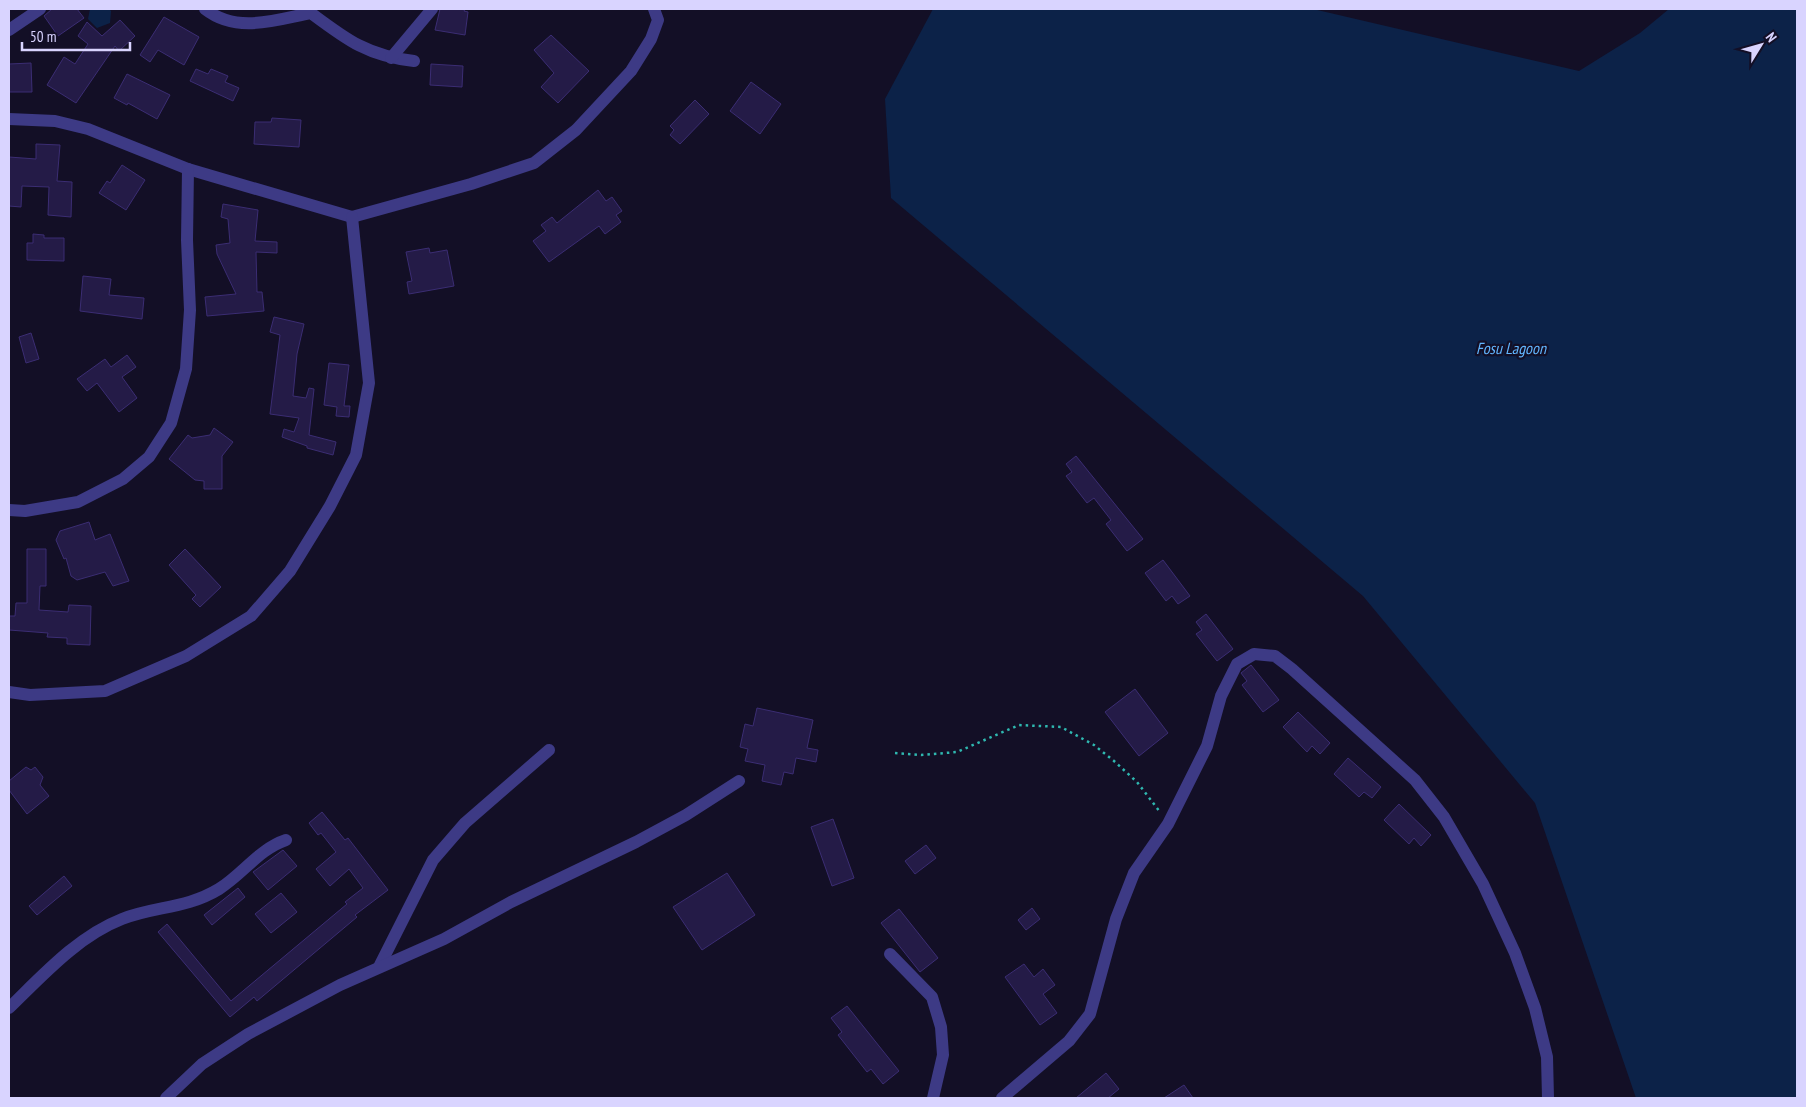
<svg xmlns="http://www.w3.org/2000/svg" width="1806" height="1107" font-family="'PT Sans Narrow',sans-serif">
<style>
.water{fill:#0c2248}
.building{fill:#241b47;stroke:#3b2d73}
.lines{fill:none;stroke-linecap:round;stroke-linejoin:round}
.path{stroke:#2fb8b0;stroke-width:2.5;stroke-dasharray:2.5 4;stroke-linecap:butt}
.minor{stroke:#3d3a85;stroke-width:12}
.labels{text-anchor:middle;dominant-baseline:central;stroke-width:4.5;stroke-linejoin:round;paint-order:stroke}
.water-label{font-size:16px;font-style:italic;fill:#62b6ff;stroke:#130f26}
</style>
<rect width="100%" height="100%" fill="#130f26"/>
<g class="water">
<polygon points="90,9 109,9 111,11 110,23 97,28 88,19"/>
<polygon points="933,9 1313,9 1579,71 1640,33 1669,9 1797,9 1797,1098 1636,1098 1535,803 1363,596 891,198 885,99"/>
</g>
<g class="building">
<polygon points="52,9 77,9 84,18 58,36 44,16"/>
<polygon points="440,9 465,9 464,11 468,12 465,35 435,30"/>
<polygon points="164,17 199,37 184,65 158,50 150,62 140,55"/>
<polygon points="120,20 135,36 119,51 115,46 76,103 47,85 64,57 75,64 88,44 78,36 87,22 102,36"/>
<polygon points="551,35 589,71 558,103 541,87 554,73 534,50"/>
<polygon points="31,63 32,92 9,92 9,64"/>
<polygon points="431,64 463,66 462,87 430,85"/>
<polygon points="196,69 208,74 211,69 228,76 225,82 239,88 233,101 190,81"/>
<polygon points="127,74 170,95 157,119 128,103 127,105 114,98"/>
<polygon points="751,82 781,104 760,134 730,111"/>
<polygon points="695,100 709,114 680,144 670,135 674,130 670,126"/>
<polygon points="272,118 301,120 299,147 254,144 255,122 271,122"/>
<polygon points="36,144 60,145 57,181 72,182 71,217 48,215 49,187 22,186 21,207 9,206 9,157 36,159"/>
<polygon points="122,165 145,180 126,210 99,193 107,181 110,183"/>
<polygon points="598,190 606,201 612,197 622,211 616,215 621,222 605,234 599,226 549,262 533,241 546,231 541,225 552,217 557,223"/>
<polygon points="223,204 258,210 255,241 277,242 277,253 256,252 257,292 262,292 264,311 207,316 205,297 236,294 217,254 216,245 230,243 228,219 221,217"/>
<polygon points="33,234 44,235 44,238 64,238 64,261 27,260 27,243 33,243"/>
<polygon points="429,248 430,253 447,250 454,286 409,294 407,282 412,281 406,252"/>
<polygon points="83,276 111,279 109,295 144,298 142,319 80,311"/>
<polygon points="274,317 304,324 297,354 293,396 306,398 309,388 314,389 309,435 336,442 333,455 307,448 307,446 282,437 284,429 294,432 299,418 270,414 280,335 270,332"/>
<polygon points="31,333 39,359 26,363 19,337"/>
<polygon points="127,355 136,367 122,377 137,398 119,412 97,383 87,391 77,379 105,359 111,367"/>
<polygon points="329,363 349,365 344,406 350,406 349,417 336,416 337,407 324,405"/>
<polygon points="214,428 233,442 222,456 222,489 204,489 204,481 195,480 169,459 188,435 192,438 210,435"/>
<polygon points="1076,456 1143,539 1127,551 1106,524 1111,520 1094,498 1087,503 1066,476 1072,472 1066,464"/>
<polygon points="89,522 95,540 110,534 129,581 113,586 105,572 77,580 71,576 66,558 64,559 56,540 60,531"/>
<polygon points="27,549 46,549 46,586 40,586 39,610 68,612 69,605 91,606 90,645 67,644 67,638 47,637 48,633 9,630 9,616 15,616 16,603 27,603"/>
<polygon points="185,549 221,587 200,607 192,599 196,595 169,565"/>
<polygon points="1163,560 1190,596 1178,604 1172,596 1166,601 1145,573"/>
<polygon points="1206,614 1233,649 1217,661 1196,634 1202,630 1196,622"/>
<polygon points="1251,665 1279,700 1263,712 1242,685 1247,681 1241,673"/>
<polygon points="1135,689 1168,733 1139,756 1105,712"/>
<polygon points="757,708 813,720 807,748 818,750 816,762 796,758 793,774 784,772 781,785 762,781 765,765 745,761 748,749 740,747 745,724 753,726"/>
<polygon points="1298,712 1330,743 1320,754 1312,746 1307,752 1283,727"/>
<polygon points="1348,758 1381,787 1372,798 1364,792 1359,797 1334,774"/>
<polygon points="26,767 31,770 35,767 43,777 40,785 49,796 27,814 9,790 9,781"/>
<polygon points="1399,804 1431,835 1421,846 1414,838 1409,844 1384,820"/>
<polygon points="322,812 345,840 348,838 388,890 355,915 357,917 257,1001 254,997 230,1017 158,932 167,924 231,1001 347,904 345,902 363,888 349,869 330,886 316,869 336,852 321,833 318,835 309,823"/>
<polygon points="833,819 854,878 832,886 811,827"/>
<polygon points="926,845 936,858 915,874 905,861"/>
<polygon points="283,850 297,866 268,890 253,872"/>
<polygon points="727,873 755,915 702,950 673,907"/>
<polygon points="64,876 72,886 37,915 29,906"/>
<polygon points="238,888 245,897 212,925 204,915"/>
<polygon points="281,893 297,912 271,933 255,914"/>
<polygon points="1032,908 1040,919 1026,930 1018,920"/>
<polygon points="899,909 938,958 920,972 881,923"/>
<polygon points="1024,964 1034,977 1043,969 1055,985 1043,994 1057,1013 1040,1025 1005,977"/>
<polygon points="847,1006 899,1071 883,1084 871,1069 867,1072 838,1035 842,1032 831,1018"/>
<polygon points="1106,1073 1119,1089 1108,1098 1076,1098"/>
<polygon points="1184,1085 1193,1098 1164,1098"/>
</g>
<g class="lines">
<polyline class="path" points="895,753 921,755 957,752 1019,725 1061,727 1094,745 1114,761 1137,782 1160,812"/>
<g class="minor">
<path d="M205,9C237,34 275,20 311,13C347,40 368,56 414,61"/>
<polyline points="9,30 40,9"/>
<polyline points="391,58 432,9"/>
<polyline points="9,119 55,121 88,129 188,169 352,217 471,184 534,163 576,130 631,71 651,39 658,20 654,9"/>
<polyline points="9,510 25,511 78,502 123,479 149,457 171,423 186,369 190,310 187,240 188,169"/>
<polyline points="9,692 30,695 105,691 186,656 251,616 290,571 330,506 356,455 369,383 352,217"/>
<polyline points="890,954 932,997 941,1027 943,1055 933,1098"/>
<polyline points="380,965 433,860 465,823 549,750"/>
<path d="M9,1008C42,976 78,936 122,919C155,906 186,909 219,889C243,874 259,849 286,840"/>
<polyline points="166,1098 202,1064 248,1034 340,985 444,939 511,902 636,842 686,815 739,781"/>
<polyline points="1002,1098 1069,1041 1090,1014 1116,919 1134,873 1168,824 1207,746 1221,696 1237,664 1254,654 1275,656 1292,669 1415,780 1444,817 1483,884 1515,953 1535,1008 1547,1057 1548,1098"/>
</g>
</g>
<g class="labels">
<g class="water-label">
<text x="1511" y="348">Fosu Lagoon</text>
</g>
</g>
<rect width="1806" height="1107" fill="none" stroke="#d9d4ff" stroke-width="20"/>
<g transform="translate(1761 45) rotate(53)" stroke="#130f26" stroke-width="4" paint-order="stroke">
<path d="M0-4L9 19L0 12L-9 19Z" fill="#d9d4ff"/>
<text y="-8" font-size="14" font-weight="bold" text-anchor="middle" fill="#d9d4ff">N</text>
</g>
<path d="M22 42v8h108v-8" fill="none" stroke="#d9d4ff" stroke-width="2.5"/>
<text x="30" y="42" font-size="15" fill="#d9d4ff" stroke="#130f26" stroke-width="4" paint-order="stroke">50 m</text>
</svg>
